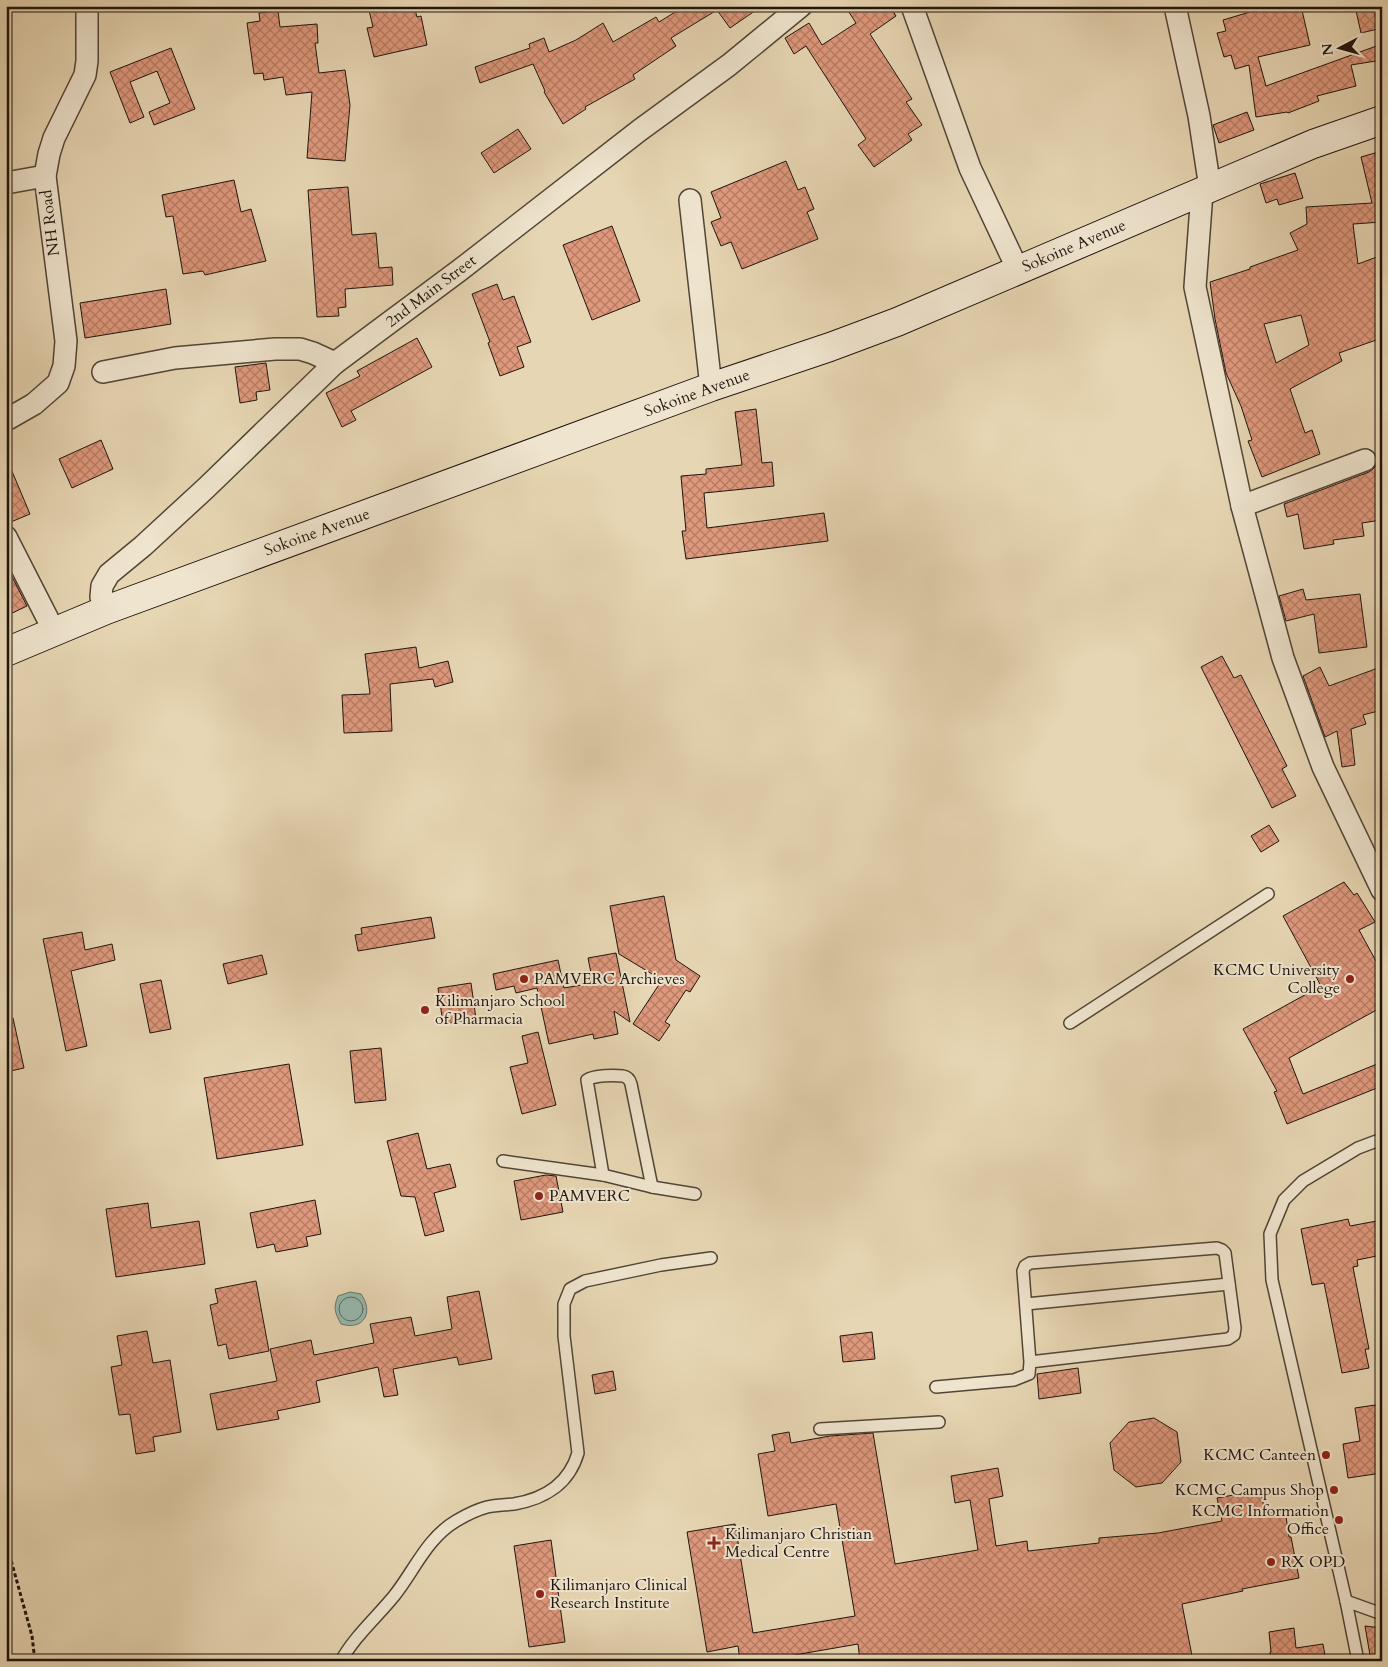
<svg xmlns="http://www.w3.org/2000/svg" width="1388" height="1667" font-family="Cardo,serif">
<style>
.water{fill:#97b9af;stroke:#67776f}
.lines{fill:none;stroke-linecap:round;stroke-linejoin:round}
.shore{stroke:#5b675e;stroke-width:1}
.building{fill:url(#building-cross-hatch);stroke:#1f150e;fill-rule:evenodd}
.lane-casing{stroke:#514537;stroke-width:14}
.street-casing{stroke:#514537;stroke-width:24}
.secondary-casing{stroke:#1f150e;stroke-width:30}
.path{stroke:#1f150e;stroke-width:3;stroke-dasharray:4 2.5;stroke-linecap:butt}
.lane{stroke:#efe4ce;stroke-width:11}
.street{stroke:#efe4ce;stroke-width:21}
.secondary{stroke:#efe4ce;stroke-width:28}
.poi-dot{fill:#8f2418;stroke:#efe4ce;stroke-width:2}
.labels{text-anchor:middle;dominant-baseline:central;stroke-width:4;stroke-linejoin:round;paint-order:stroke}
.street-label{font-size:16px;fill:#1f150e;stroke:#efe4ce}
.poi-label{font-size:16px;fill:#1f150e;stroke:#efe4ce;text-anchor:start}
</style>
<defs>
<pattern id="building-cross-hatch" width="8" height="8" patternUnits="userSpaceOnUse" patternTransform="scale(1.25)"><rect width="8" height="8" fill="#df987c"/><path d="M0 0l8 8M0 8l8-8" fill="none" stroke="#b47b64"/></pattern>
</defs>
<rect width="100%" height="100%" fill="#e7d6b3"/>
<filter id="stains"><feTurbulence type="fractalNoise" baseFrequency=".004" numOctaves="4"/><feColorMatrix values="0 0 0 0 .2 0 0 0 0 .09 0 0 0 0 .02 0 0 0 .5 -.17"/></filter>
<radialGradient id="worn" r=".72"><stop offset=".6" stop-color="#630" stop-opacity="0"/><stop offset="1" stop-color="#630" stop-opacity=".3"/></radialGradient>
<path class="water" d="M350,1292L361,1294C374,1312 364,1331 341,1324C335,1313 333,1308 338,1296Z"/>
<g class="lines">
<circle class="shore" cx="351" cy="1309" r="12"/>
</g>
<g class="building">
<polygon points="368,6 414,6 417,17 421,16 427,45 374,57 367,28 373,27"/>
<polygon points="685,6 762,6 730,28 717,10 671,38 676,46 633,75 635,79 585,107 586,109 563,124 544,92 545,91 533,64 480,83 475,67 530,48 529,44 544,38 549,52 576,40 603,23 613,42 656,17 659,22"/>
<polygon points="845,6 890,6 896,16 870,34 912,99 906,102 922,125 908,134 912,140 874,167 858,145 866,139 806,46 794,54 785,38 809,23 822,45 856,23"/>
<polygon points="1270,6 1301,6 1310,45 1258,57 1266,86 1382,44 1382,60 1351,65 1356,86 1317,96 1319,101 1288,113 1287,112 1256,117 1249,65 1235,69 1231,55 1224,57 1217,33 1226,31 1223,20"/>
<polygon points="1355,6 1382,6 1382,28 1361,33"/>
<polygon points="278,11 280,27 317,24 318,43 315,43 319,73 345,70 350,105 345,161 307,158 312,92 286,95 283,77 264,80 263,73 254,74 247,23 260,21 259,13"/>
<polygon points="171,48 195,109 154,125 149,112 170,103 157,71 130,82 144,117 130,123 110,72"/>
<polygon points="1247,112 1254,130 1219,143 1213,125"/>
<polygon points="518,129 531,149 494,173 481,153"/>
<path d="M1382,151V179H1380L1382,222L1353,224L1358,264L1382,255V338L1339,353L1342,361L1290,389L1305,433L1312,430L1320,454L1262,477L1248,441L1252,440L1241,406L1226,373L1215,319L1210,282L1250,269V267L1298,250L1290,233L1307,224L1306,207L1372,203L1361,157ZM1301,315L1309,345L1276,363L1264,324Z"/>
<polygon points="786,161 798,190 805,187 814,209 807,212 818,239 742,269 731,242 721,246 711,222 721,218 711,192"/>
<polygon points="1295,173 1303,198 1279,205 1277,199 1266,203 1260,184"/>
<polygon points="234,180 241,212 251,209 266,261 205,275 203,271 183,274 173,216 166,217 162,195"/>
<polygon points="348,187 352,235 376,233 379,268 392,267 393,285 345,289 346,307 338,308 339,316 317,317 308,190"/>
<polygon points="612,226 640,301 592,320 563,245"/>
<polygon points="497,284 503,300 514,296 531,342 517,347 524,367 500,376 488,343 490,342 472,294"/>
<polygon points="166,289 171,324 85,338 80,303"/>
<polygon points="417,338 432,367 351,411 356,420 342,427 326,393 360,376 357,371"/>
<polygon points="266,363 270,390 256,392 257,400 240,403 235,367"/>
<polygon points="756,409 762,463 772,462 774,486 704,493 707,528 824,513 828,541 686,559 682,531 686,531 681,476 706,474 706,469 742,465 735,412"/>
<polygon points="101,440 113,469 72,488 59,459"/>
<polygon points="6,457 30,514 6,524"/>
<polygon points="1382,462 1382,492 1377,493 1381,520 1362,523 1364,536 1333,540 1334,544 1304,549 1298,514 1287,517 1284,504 1369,472 1374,468 1377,464"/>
<polygon points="6,565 27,606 6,616"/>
<polygon points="1303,589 1306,600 1360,594 1367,647 1319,653 1314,614 1286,621 1279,596"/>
<polygon points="416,647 419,668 448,661 453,682 435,687 433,679 390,684 392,731 344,733 342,695 370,694 365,654"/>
<polygon points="1222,656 1234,678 1241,675 1287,766 1282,769 1296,796 1272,808 1201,667"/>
<polygon points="1320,667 1329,686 1378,668 1382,678 1382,710 1363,715 1366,724 1351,729 1355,765 1342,767 1337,731 1325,737 1303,676"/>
<polygon points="1269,825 1279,841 1261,852 1251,836"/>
<polygon points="1344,882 1354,895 1357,893 1375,922 1359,930 1382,972 1382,1007 1289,1058 1303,1094 1382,1062 1382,1086 1287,1124 1274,1092 1277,1091 1243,1029 1321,986 1283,916"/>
<polygon points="664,896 676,960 700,976 690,992 686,990 665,1022 670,1025 659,1041 633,1024 662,980 619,954 610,906"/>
<polygon points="431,917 435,938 358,951 355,935 362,934 361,928"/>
<polygon points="82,932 85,950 112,944 115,960 71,971 87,1046 66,1051 43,939"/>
<polygon points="616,953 630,1022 614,1011 618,1034 594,1039 593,1034 549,1044 537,988 516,993 514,986 496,990 493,974 558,960 564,988 593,983 588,958"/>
<polygon points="262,955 267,974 228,984 223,964"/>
<polygon points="161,980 171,1029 150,1033 140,984"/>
<polygon points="471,983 476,1019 443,1024 438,988"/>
<polygon points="13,1018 24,1068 6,1072 6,1019"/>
<polygon points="538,1032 556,1105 522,1114 510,1067 528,1063 522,1036"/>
<polygon points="381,1048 386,1100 355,1103 350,1051"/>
<polygon points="289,1064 303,1145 217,1159 204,1078"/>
<polygon points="418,1133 427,1169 450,1164 456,1187 434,1193 444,1231 425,1236 415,1197 401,1196 387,1141"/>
<polygon points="546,1175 556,1176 563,1212 521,1220 514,1181"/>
<polygon points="315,1200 321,1234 306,1237 308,1246 276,1252 274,1244 257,1248 250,1213"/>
<polygon points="148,1203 151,1228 199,1221 205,1264 116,1277 106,1209"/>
<polygon points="1348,1219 1350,1226 1382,1220 1382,1255 1357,1260 1358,1266 1353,1267 1369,1349 1365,1349 1369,1368 1342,1373 1324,1283 1312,1285 1301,1229"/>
<polygon points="256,1281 269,1351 229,1359 226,1344 218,1346 210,1305 218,1303 215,1289"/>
<polygon points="479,1291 492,1359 459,1365 457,1357 393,1369 398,1395 384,1397 378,1367 316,1381 320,1402 277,1411 279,1419 217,1430 210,1394 277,1381 270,1349 311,1340 314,1355 374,1343 370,1324 411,1317 415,1336 452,1329 447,1297"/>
<polygon points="147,1331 153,1363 170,1360 181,1432 153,1437 155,1451 136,1454 130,1414 119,1415 111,1367 122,1365 117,1336"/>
<polygon points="872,1332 875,1359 843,1362 840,1336"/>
<polygon points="1078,1368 1081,1393 1039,1399 1037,1374"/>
<polygon points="613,1371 616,1390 595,1394 592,1375"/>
<polygon points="1382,1404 1382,1473 1348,1478 1343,1444 1360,1441 1355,1408"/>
<polygon points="1154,1418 1177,1432 1181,1462 1162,1483 1136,1487 1114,1470 1110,1443 1129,1422"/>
<polygon points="789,1432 791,1443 830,1436 873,1433 895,1564 978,1550 970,1500 955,1503 951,1476 998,1468 1003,1496 989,1499 996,1546 1027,1541 1028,1551 1099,1543 1099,1538 1158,1533 1222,1521 1217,1498 1261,1490 1265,1514 1285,1510 1289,1537 1291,1537 1299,1578 1242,1589 1243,1591 1182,1604 1193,1661 860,1661 858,1644 760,1661 740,1661 738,1646 707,1652 687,1532 735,1524 753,1633 855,1616 836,1504 768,1516 758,1454 775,1451 772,1435"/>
<polygon points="551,1540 565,1642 529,1647 514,1546"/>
<polygon points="1365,1626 1382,1628 1382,1661 1371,1661"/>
<polygon points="1294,1628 1296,1648 1323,1644 1326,1661 1271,1661 1270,1652 1271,1652 1269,1632"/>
</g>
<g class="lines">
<g class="lane-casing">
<g id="lane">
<polyline points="1070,1023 1268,894"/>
<polyline points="503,1161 603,1175 652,1187 695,1194"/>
<path d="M603,1175L587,1080C594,1075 615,1075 623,1076C628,1077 630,1080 631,1084L652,1187"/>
<polyline points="1026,1304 1229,1284"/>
<polyline points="936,1387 1014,1380 1029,1374 1030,1362 1023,1271 1025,1266 1030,1263 1217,1248 1222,1250 1225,1253 1235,1328 1234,1335 1228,1339 1030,1362"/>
<polyline points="820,1429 939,1422"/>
<polyline points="1346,1601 1382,1614"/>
<path d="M341,1661C354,1637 376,1618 394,1596C414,1571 427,1538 456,1521C466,1515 476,1510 487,1507C496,1505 505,1505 514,1504C544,1499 569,1484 578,1453L564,1336V1304L570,1289L585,1281L661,1265L711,1258"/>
<polyline points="1358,1661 1346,1601 1272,1280 1270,1234 1284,1200 1303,1181 1358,1148 1382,1139"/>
</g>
</g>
<g class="street-casing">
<g id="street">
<polyline points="912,6 970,168 1018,270"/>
<polyline points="1175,6 1199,116 1210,188"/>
<polyline points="6,183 45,176"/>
<polyline points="1202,192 1195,287 1242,506 1283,658 1323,767 1382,890"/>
<polyline points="690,200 711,387"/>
<polyline points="103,372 175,358 275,349 300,349 313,353 335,363"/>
<polyline points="6,420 34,404 58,383 64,366 66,341 45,176 49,154 54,138 85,75 87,61 87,6"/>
<polyline points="1242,506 1365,460"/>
<polyline points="6,537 54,631"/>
<polyline points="106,610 101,597 102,586 109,574 143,546 206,488 335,363 460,270 640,130 729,65 801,6"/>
</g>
</g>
<g class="secondary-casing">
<polyline id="secondary" points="6,652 106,610 711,387 830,347 897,322 1313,144 1382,120"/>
</g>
<polyline class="path" points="6,1542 32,1636 35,1661"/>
<use href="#lane" class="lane"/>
<use href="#street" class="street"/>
<use href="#secondary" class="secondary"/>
</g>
<g class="poi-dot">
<circle cx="524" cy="979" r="5"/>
<circle cx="1350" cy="979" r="5"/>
<circle cx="425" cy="1010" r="5"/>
<circle cx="539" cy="1196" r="5"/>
<circle cx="1326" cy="1455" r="5"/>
<circle cx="1334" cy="1490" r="5"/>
<circle cx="1339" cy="1520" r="5"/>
<path d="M711.5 1535.5h5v5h5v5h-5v5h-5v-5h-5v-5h5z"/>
<circle cx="1271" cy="1562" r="5"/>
<circle cx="540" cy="1594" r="5"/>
</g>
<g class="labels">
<g class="street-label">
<text transform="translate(50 223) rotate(-97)">NH Road</text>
<text transform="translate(1074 246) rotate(-23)">Sokoine Avenue</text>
<text transform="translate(431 291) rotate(-37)">2nd Main Street</text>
<text transform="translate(697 393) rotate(-20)">Sokoine Avenue</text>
<text transform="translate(317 532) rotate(-20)">Sokoine Avenue</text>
</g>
<g class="poi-label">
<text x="1340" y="970" text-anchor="end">KCMC University<tspan x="1340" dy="18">College</tspan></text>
<text x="534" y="979">PAMVERC Archieves</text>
<text x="435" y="1001">Kilimanjaro School<tspan x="435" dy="18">of Pharmacia</tspan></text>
<text x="549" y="1196">PAMVERC</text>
<text x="1316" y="1455" text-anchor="end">KCMC Canteen</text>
<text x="1324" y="1490" text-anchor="end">KCMC Campus Shop</text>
<text x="1329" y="1511" text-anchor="end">KCMC Information<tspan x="1329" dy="18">Office</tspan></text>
<text x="725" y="1534">Kilimanjaro Christian<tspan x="725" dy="18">Medical Centre</tspan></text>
<text x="1281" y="1562">RX OPD</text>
<text x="550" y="1585">Kilimanjaro Clinical<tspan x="550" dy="18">Research Institute</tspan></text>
</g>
</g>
<rect width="1388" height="1667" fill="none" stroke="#e7d6b3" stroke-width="25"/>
<rect x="8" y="8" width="1373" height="1652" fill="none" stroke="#1f150e" stroke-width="2.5"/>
<rect x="12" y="12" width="1363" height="1642" fill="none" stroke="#1f150e"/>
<g transform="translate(1340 48) rotate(264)" stroke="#efe4ce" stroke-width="4" paint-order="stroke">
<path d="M0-4L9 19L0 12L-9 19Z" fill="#1f150e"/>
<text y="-8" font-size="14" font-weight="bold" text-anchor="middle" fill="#1f150e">N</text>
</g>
<rect width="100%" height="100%" filter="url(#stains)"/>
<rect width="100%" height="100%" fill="url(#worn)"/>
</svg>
